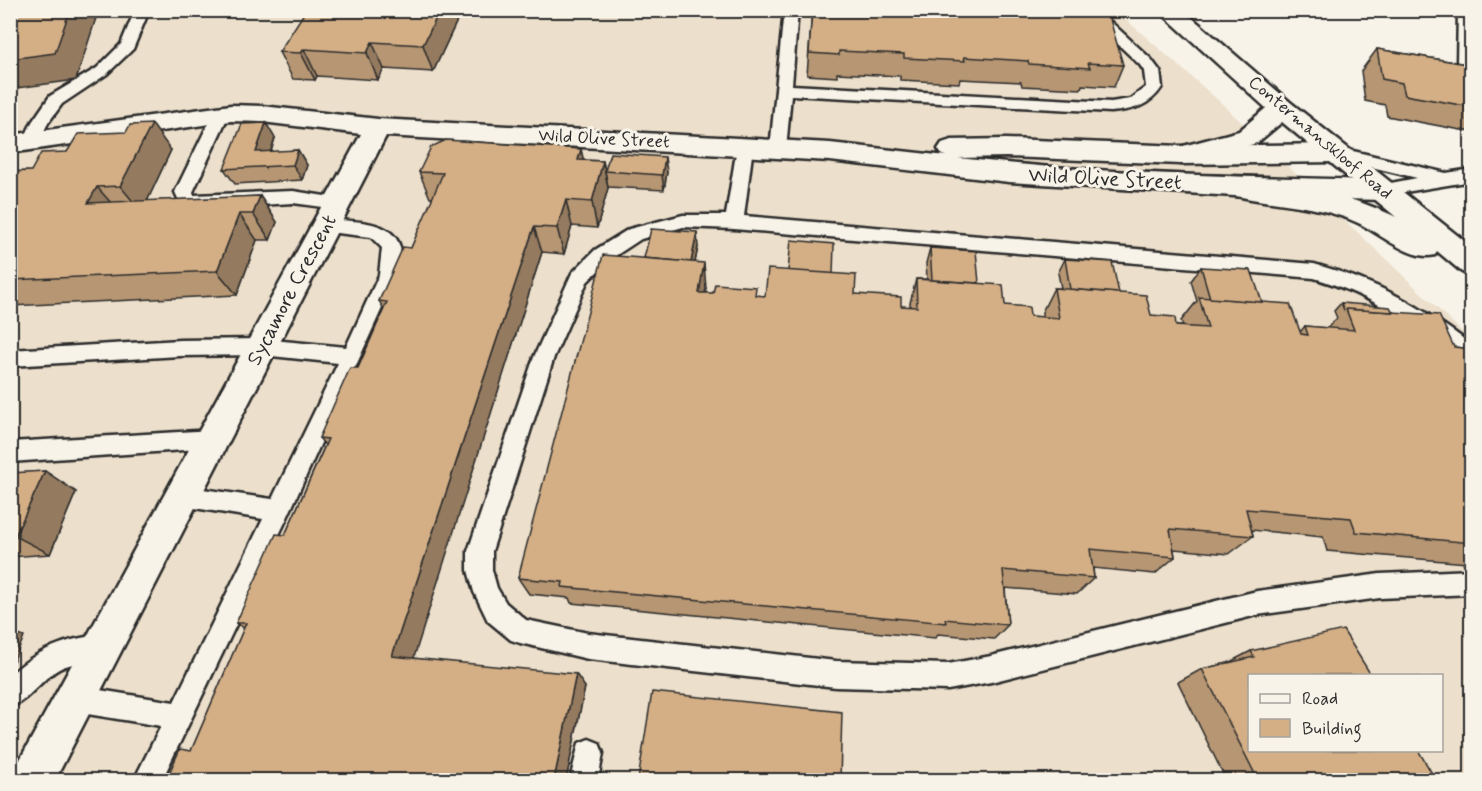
<svg xmlns="http://www.w3.org/2000/svg" width="1482" height="791" font-family="Mynerve,sans-serif">
<style>
.built{fill:#ecdfcb;fill-rule:evenodd}
.lines{fill:none;stroke-linecap:round;stroke-linejoin:round}
.lane-casing{stroke:#2b2b2b;stroke-width:5}
.street-casing{stroke:#2b2b2b;stroke-width:5}
.secondary-casing{stroke:#2b2b2b;stroke-width:5}
.lane{fill:#f7f3e8;fill-rule:evenodd}
.street{fill:#f7f3e8;fill-rule:evenodd}
.secondary{fill:#f7f3e8;fill-rule:evenodd}
.wall{fill:#b69673;stroke:#2b2b2b;stroke-width:1.5}
.shaded-wall{fill:#947a5e;stroke:#2b2b2b;stroke-width:1.5}
.building{fill:#d4af86;stroke:#2b2b2b;stroke-width:1.5}
.labels{text-anchor:middle;dominant-baseline:central;stroke-width:6;stroke-linejoin:round;paint-order:stroke}
.far-street-label{font-size:18px;fill:#2b2b2b;stroke:#f7f3e8}
.street-label{font-size:21px;fill:#2b2b2b;stroke:#f7f3e8}
</style>
<rect width="100%" height="100%" fill="#f7f3e8"/>
<filter id="ink" filterUnits="userSpaceOnUse"><feTurbulence type="fractalNoise" baseFrequency=".0167" numOctaves="2"/><feDisplacementMap in="SourceGraphic" scale="12" xChannelSelector="R" yChannelSelector="G"/><feConvolveMatrix kernelMatrix="1 2 1 2 8 2 1 2 1" color-interpolation-filters="sRGB"/></filter>
<g filter="url(#ink)">
<path class="built" d="M117,10L1116,11L1219,101L1471,340V780H11L10,25ZM1250,676H1442V750H1250Z"/>
<g class="lines">
<g class="lane-casing">
<g id="lane">
<polygon points="135,10 147,10 148,13 133,49 107,74 62,104 48,123 37,145 25,145 23,141 32,122 50,96 97,68 121,44"/>
<path d="M784,10H798L792,85L1111,102L1130,99L1146,87L1144,71L1140,65L1082,10H1098L1151,59L1160,71L1162,87C1150,106 1133,110 1111,112L791,95L786,149L784,153H772L770,149Z"/>
<polygon points="1458,10 1472,10 1472,65 1465,68 1457,63"/>
<polygon points="221,109 227,110 229,114 193,192 194,195 293,191 344,199 347,203 344,207 338,209 293,203 193,209 180,203 175,192 213,114 215,110"/>
<path d="M745,141L751,143L753,147L744,216L1314,264C1379,282 1419,305 1472,345V365L1465,363C1417,326 1372,295 1314,278L734,229L683,227L641,239L609,260L587,282L554,357L492,551V570L497,588L506,603L526,620L588,633L836,661L948,664L991,656L1257,591L1380,574L1472,570V594L1380,598L1257,615L991,682L948,690L836,687L588,659L520,643L511,640L488,621L474,592L468,570V551L534,357L572,273L595,250L629,229L683,215H726L737,147L739,143Z"/>
<polygon points="1336,147 1446,173 1472,169 1472,181 1381,196 1375,194 1372,190 1375,186 1417,178 1330,157 1328,153 1330,149"/>
<path d="M326,219C350,222 392,218 400,247C402,255 398,267 397,275L287,518L162,780H134L161,726L75,712L66,708L62,699L66,690L75,686L174,702L263,519L182,506L174,503L171,496L174,489L182,486L272,499L338,363L262,355L180,356L10,366V350L180,340L262,339L346,347L379,275L382,248L371,237L320,231L317,226L320,221Z"/>
<polygon points="213,430 221,432 224,439 221,446 213,448 10,462 10,442"/>
<path d="M102,635L111,639L115,648L111,657C95,664 75,660 59,669C41,679 29,700 10,708V675C37,650 66,638 102,635Z"/>
<polygon points="589,739 599,743 603,753 598,780 570,780 579,743"/>
</g>
</g>
<g class="street-casing">
<path id="street" d="M231,105L262,106L378,119L830,143L946,156L942,155L938,149L942,143L951,140L1006,139L1181,146L1336,144L1345,147L1349,153L1345,159L1336,162L1181,164L1006,157L958,158C1098,174 1240,177 1381,180L1391,183L1395,190L1391,197L1381,200L1234,196L1009,182L830,161L386,136L55,780H11L17,765L361,134L262,122L231,121L10,153V135Z"/>
</g>
<g class="secondary-casing">
<path id="secondary" d="M1158,10H1183L1290,102L1472,247V275L1462,272L1437,251L1435,255C1411,262 1379,232 1356,222C1314,203 1268,205 1224,193L1220,186L1224,179C1259,169 1363,200 1396,217L1282,122L1257,143L1181,164L1172,161L1168,155L1172,149L1239,131L1266,108Z"/>
</g>
<use href="#lane" class="lane"/>
<use href="#street" class="street"/>
<use href="#secondary" class="secondary"/>
</g>
<g class="wall">
<polygon points="462,10 433,72 384,69 378,80 317,76 315,80 293,79 279,52"/>
<polygon points="812,10 1123,65 1114,87 1082,85 1081,89 1022,86 1021,82 960,79 959,83 900,80 900,76 837,73 837,77 807,75"/>
<polygon points="1377,49 1472,65 1472,132 1387,116 1385,105 1365,101 1361,71"/>
<polygon points="275,138 271,152 298,150 307,165 302,180 235,184 224,169"/>
<polygon points="171,150 147,201 260,196 277,222 270,240 257,240 237,295 10,306 10,172 31,171 67,152"/>
<polygon points="584,160 603,161 608,188 597,228 572,226 564,254 542,252 413,658 585,687 566,780 166,780 191,751 244,628 236,623 285,535 325,445 319,438 358,368 384,309 379,301 411,248 433,198 430,198 419,172"/>
<polygon points="605,171 667,172 664,190 608,187"/>
<polygon points="698,247 695,262 706,288 705,293 765,296 833,274 855,294 901,306 910,307 910,303 916,279 927,279 926,263 930,248 979,283 1005,305 1030,316 1042,317 1042,312 1054,288 1061,288 1058,273 1065,259 1119,293 1151,315 1176,326 1183,326 1181,321 1197,301 1191,281 1201,267 1262,302 1300,332 1305,326 1327,328 1337,318 1334,311 1341,303 1393,312 1454,347 1472,349 1472,561 1467,563 1327,551 1323,537 1252,530 1253,536 1229,554 1174,549 1175,557 1155,574 1093,568 1094,578 1077,594 1005,588 1008,625 994,639 938,634 935,638 571,603 569,598 529,594 518,578 644,258"/>
<polygon points="10,468 19,473 45,471 76,492 50,554 10,557"/>
<polygon points="1251,651 1436,780 1226,780 1178,682 1202,669 1228,663"/>
</g>
<g class="shaded-wall">
<polygon points="70,10 91,10 96,18 76,80 10,89 10,59"/>
<polygon points="440,10 462,10 433,72 423,45"/>
<polygon points="372,42 384,69 378,80 367,53"/>
<polygon points="304,49 317,76 315,80 301,53"/>
<polygon points="266,123 275,138 265,168 256,152"/>
<polygon points="152,124 171,150 142,212 120,186"/>
<polygon points="581,149 587,175 578,160"/>
<polygon points="298,150 307,165 302,180 293,165"/>
<polygon points="665,157 667,172 664,190 662,175"/>
<polygon points="603,161 608,188 597,228 592,202"/>
<polygon points="97,187 120,213 88,203"/>
<polygon points="260,196 277,222 270,240 253,214"/>
<polygon points="566,200 572,226 564,254 557,228"/>
<polygon points="239,214 257,240 237,295 217,271"/>
<polygon points="534,227 542,252 410,670 392,656"/>
<polygon points="697,232 698,247 691,282 690,268"/>
<polygon points="704,263 706,288 701,317 699,293"/>
<polygon points="10,468 23,476 10,493"/>
<polygon points="45,471 76,492 50,554 15,536"/>
<polygon points="10,632 24,637 10,669"/>
<polygon points="576,674 585,687 566,780 554,780"/>
</g>
<g class="building">
<polygon points="10,10 70,10 55,53 10,59"/>
<polygon points="306,10 440,10 423,45 372,42 367,53 304,49 301,53 279,52"/>
<polygon points="812,10 1086,10 1108,12 1123,65 1088,63 1090,68 1029,64 1028,61 964,57 965,61 904,58 904,54 839,51 839,55 809,53"/>
<polygon points="1377,49 1472,65 1472,107 1405,95 1402,83 1382,79"/>
<polygon points="266,123 256,152 298,150 293,165 224,169 242,124"/>
<polygon points="152,124 120,186 97,187 88,203 260,196 253,214 239,214 217,271 10,280 10,172 31,171 41,153 67,152 78,134 126,132 130,125"/>
<polygon points="446,140 581,149 578,160 603,161 592,202 566,200 557,228 534,227 392,656 576,674 554,780 166,780 180,749 191,751 246,623 236,623 276,534 285,535 328,439 319,438 350,368 358,368 387,302 379,301 403,247 411,248 443,173 419,172 431,147"/>
<polygon points="610,153 665,157 662,175 605,171"/>
<polygon points="651,229 697,232 691,262 644,258"/>
<polygon points="791,240 834,244 833,274 788,271"/>
<polygon points="930,248 976,251 979,283 932,280"/>
<polygon points="603,255 704,263 699,293 713,293 715,284 756,287 755,295 765,296 768,269 856,275 855,294 901,297 901,306 917,307 916,279 1003,285 1005,305 1029,307 1030,316 1059,318 1054,288 1146,295 1151,315 1175,317 1176,326 1208,328 1199,297 1290,304 1301,334 1308,335 1305,326 1354,330 1346,309 1439,315 1454,347 1472,349 1472,543 1356,532 1351,518 1246,509 1253,536 1170,529 1175,557 1090,549 1094,578 1003,570 1008,625 945,619 946,623 562,587 563,582 518,578"/>
<polygon points="1065,259 1112,262 1119,293 1070,289"/>
<polygon points="1201,267 1251,270 1262,302 1210,298"/>
<polygon points="1341,303 1390,307 1393,312 1346,309 1344,310"/>
<polygon points="45,471 15,536 10,537 10,473"/>
<polygon points="1343,630 1371,675 1250,675 1250,750 1418,750 1436,780 1258,780 1202,669 1254,657 1251,651"/>
<polygon points="652,692 842,712 840,780 638,780"/>
</g>
</g>
<g class="labels">
<g class="far-street-label">
<text transform="translate(1320 138) rotate(40)">Contermanskloof Road</text>
<text transform="translate(604 139) rotate(3)">Wild Olive Street</text>
</g>
<g class="street-label">
<text transform="translate(1105 179) rotate(3)">Wild Olive Street</text>
<text transform="translate(292 290) rotate(-62)">Sycamore Crescent</text>
</g>
</g>
<rect width="1482" height="791" fill="none" stroke="#f7f3e8" stroke-width="36"/>
<rect x="18" y="18" width="1446" height="755" fill="none" stroke="#2b2b2b" stroke-width="2" filter="url(#ink)"/>
<rect x="1248" y="674" width="195" height="78" fill="#f7f3e8" stroke="#a5a39c" stroke-width="1.5"/>
<rect x="1260" y="694" width="30" height="9" fill="#f7f3e8" stroke="#a5a39c" stroke-width="1.5"/>
<text x="1302" y="704" font-size="18" fill="#2b2b2b">Road</text>
<rect x="1260" y="719" width="30" height="18" fill="#d4af86" stroke="#a5a39c" stroke-width="1.5"/>
<text x="1302" y="734" font-size="18" fill="#2b2b2b">Building</text>
</svg>
